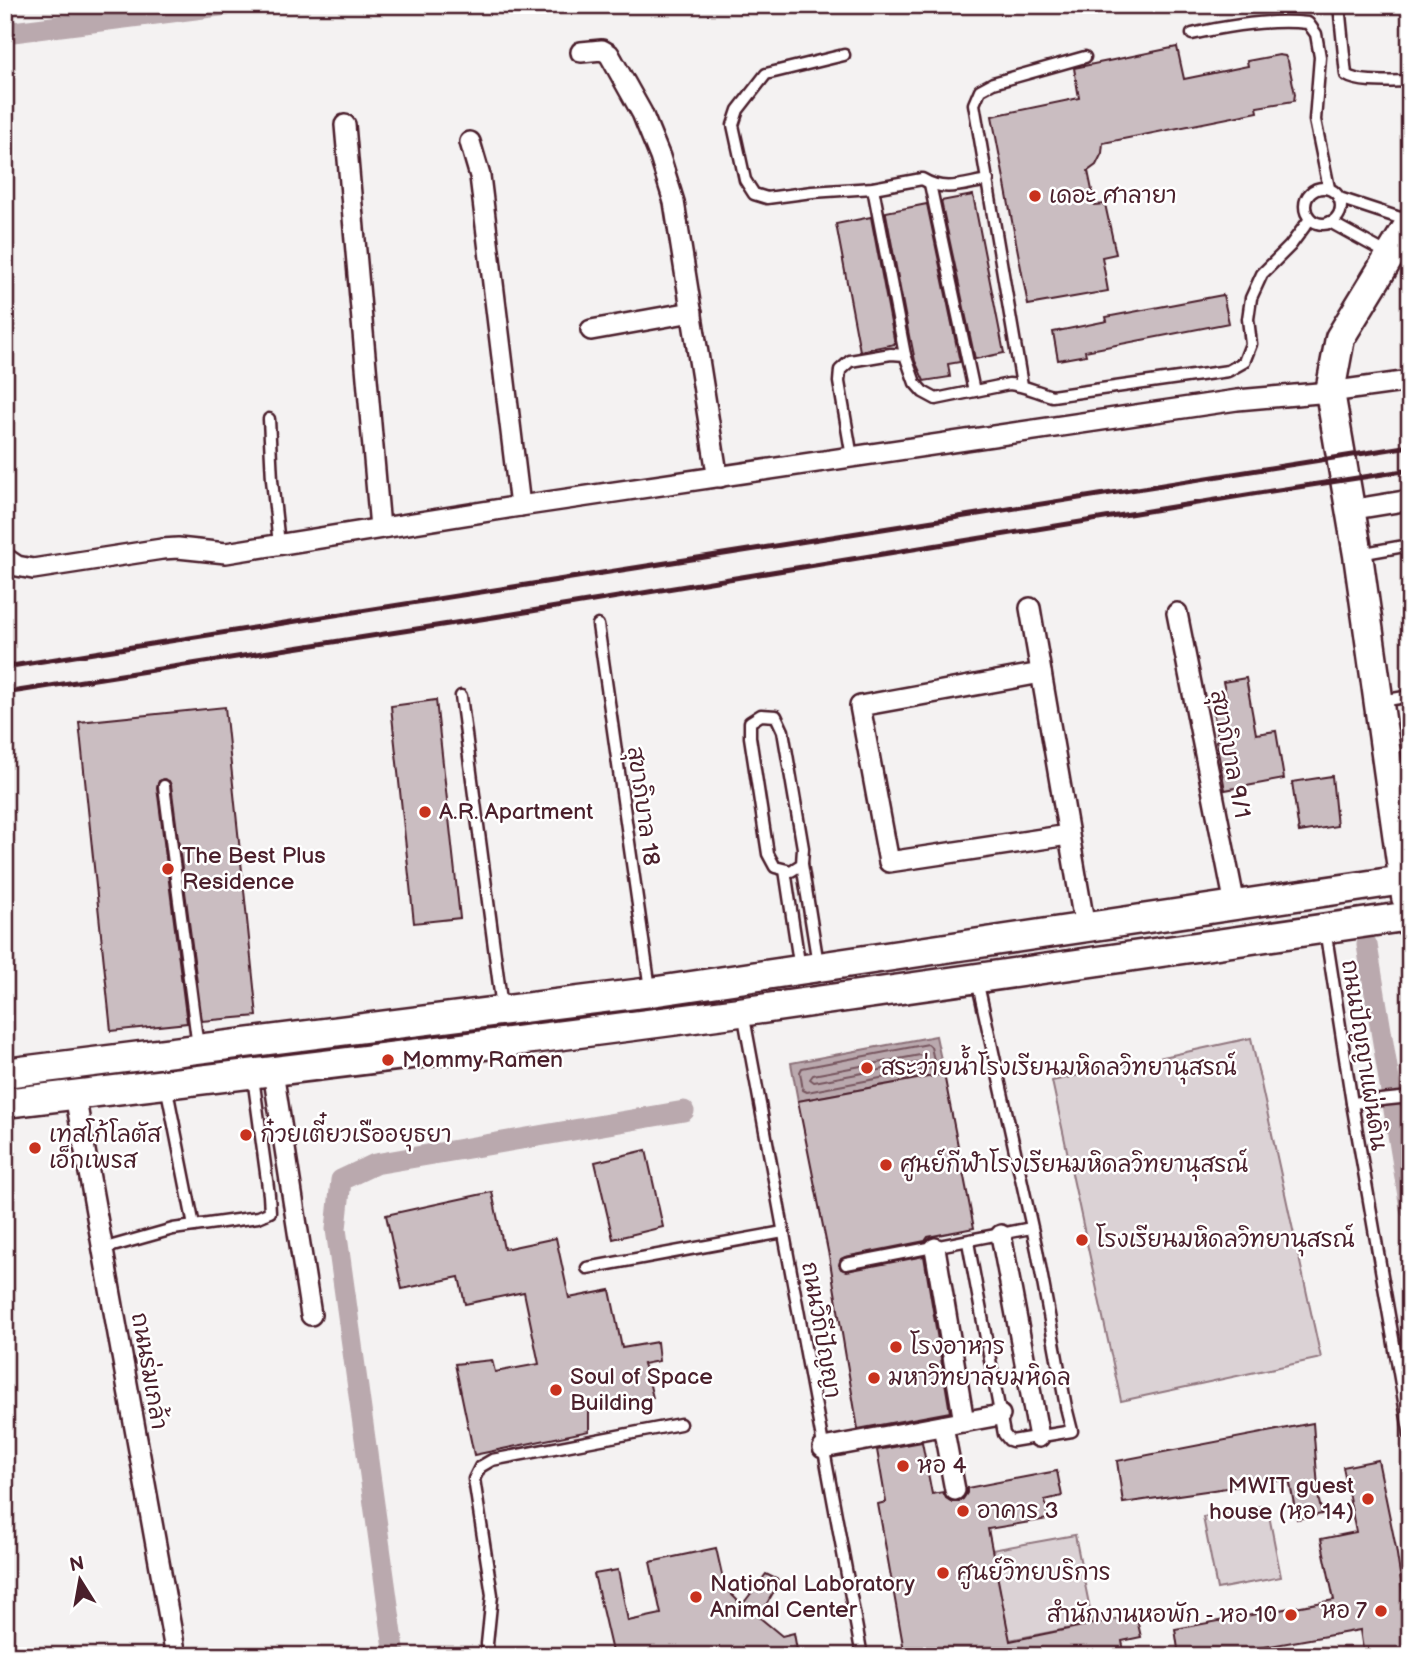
<svg xmlns="http://www.w3.org/2000/svg" width="1415" height="1661" font-family="'Balsamiq Sans','Playpen Sans Thai',sans-serif">
<style>
.green{fill:#dbd2d5;stroke:#927880;stroke-width:2}
.water{fill:#baa9ae;stroke:#8d727a;stroke-width:2}
.lines{fill:none;stroke-linecap:round;stroke-linejoin:round}
.shore{stroke:#77565f;stroke-width:2}
.canal{stroke:#baa9ae;stroke-width:21}
.building{fill:#cabdc1;stroke:#4a1f2b;stroke-width:2}
.lane-casing{stroke:#4a1f2b;stroke-width:15}
.street-casing{stroke:#4a1f2b;stroke-width:24}
.secondary-casing{stroke:#4a1f2b;stroke-width:33}
.lane{stroke:#fff;stroke-width:10}
.street{stroke:#fff;stroke-width:19}
.secondary{stroke:#fff;stroke-width:28}
.rail{stroke:#4a1f2b;stroke-width:5}
.poi-dot{fill:#c8321e;stroke:#fff;stroke-width:2.5}
.labels{text-anchor:middle;dominant-baseline:central;stroke-width:5;stroke-linejoin:round;paint-order:stroke}
.poi-label{font-size:23px;fill:#4a1f2b;stroke:#fff;text-anchor:start}
.street-label{font-size:23px;fill:#4a1f2b;stroke:#fff}
</style>
<rect width="100%" height="100%" fill="#f4f2f2"/>
<filter id="ink" filterUnits="userSpaceOnUse"><feTurbulence type="fractalNoise" baseFrequency=".0143" numOctaves="2"/><feDisplacementMap in="SourceGraphic" scale="14" xChannelSelector="R" yChannelSelector="G"/><feConvolveMatrix kernelMatrix="1 2 1 2 8 2 1 2 1" color-interpolation-filters="sRGB"/></filter>
<g filter="url(#ink)">
<g class="green">
<polygon points="1251,1038 1321,1358 1121,1401 1052,1081"/>
<polygon points="1267,1505 1281,1577 1217,1589 1203,1517"/>
<polygon points="1075,1535 1093,1624 1009,1640 992,1550"/>
</g>
<polygon class="water" points="936,1036 944,1074 798,1101 791,1063"/>
<g class="lines">
<g class="shore">
<polygon points="928,1044 931,1047 935,1065 933,1068 807,1092 803,1090 800,1072 802,1068"/>
<polygon points="920,1055 925,1058 922,1062 814,1082 810,1079 813,1075"/>
</g>
<g class="canal">
<polyline points="5,33 227,5"/>
<polyline points="1367,945 1410,1208"/>
<polyline points="395,1656 336,1229 341,1180 375,1164 684,1111"/>
</g>
</g>
<g class="building">
<polygon points="1177,47 1184,79 1248,66 1247,61 1279,55 1285,56 1288,61 1295,94 1294,101 1257,107 1258,112 1103,143 1102,153 1096,165 1088,171 1095,205 1105,204 1116,254 1102,257 1108,291 1028,305 992,116 1079,98 1074,68"/>
<polygon points="973,195 1004,353 975,359 941,201"/>
<polygon points="927,204 960,362 948,364 950,377 924,381 915,361 911,341 910,341 886,214 886,212"/>
<polygon points="871,217 895,344 860,351 836,224"/>
<polygon points="1223,295 1229,323 1085,351 1086,355 1058,360 1053,332 1107,321 1106,317"/>
<polygon points="1246,678 1256,734 1276,731 1284,779 1225,790 1216,741 1218,740 1211,698 1226,695 1223,682"/>
<polygon points="436,700 460,918 414,923 391,706"/>
<polygon points="225,707 257,1016 202,1021 171,785 169,781 164,779 159,781 157,787 187,1023 111,1031 79,722"/>
<polygon points="1332,776 1337,826 1299,832 1292,782"/>
<polygon points="944,1074 974,1228 928,1237 925,1241 845,1257 841,1259 839,1265 841,1269 847,1271 924,1256 950,1412 858,1429 829,1256 798,1101"/>
<polygon points="646,1150 663,1227 613,1239 595,1162"/>
<polygon points="492,1192 504,1249 556,1238 569,1298 610,1290 622,1348 657,1342 659,1361 643,1364 649,1381 653,1398 589,1411 589,1431 474,1455 455,1364 492,1360 495,1372 539,1364 524,1292 465,1304 459,1277 402,1289 386,1215"/>
<polygon points="1313,1423 1319,1501 1322,1514 1297,1519 1289,1479 1123,1503 1117,1461"/>
<polygon points="922,1442 932,1494 943,1492 946,1498 952,1502 958,1502 963,1499 967,1493 967,1488 1057,1471 1062,1496 1045,1500 1048,1519 988,1529 1010,1641 1136,1615 1141,1637 1122,1641 1125,1656 905,1656 878,1504 886,1502 877,1450"/>
<polygon points="1378,1460 1396,1548 1410,1640 1410,1656 1364,1656 1360,1630 1214,1656 1179,1656 1175,1629 1334,1600 1321,1539 1356,1532 1343,1467"/>
<polygon points="716,1548 725,1588 742,1605 766,1574 780,1581 759,1617 782,1636 794,1633 798,1656 613,1656 594,1574 618,1570 628,1621 661,1614 650,1562"/>
</g>
<g class="lines">
<g class="lane-casing">
<g id="lane">
<path d="M1339,5L1346,75C1360,84 1393,81 1410,81"/>
<path d="M1192,34C1227,26 1273,19 1308,23L1316,34L1320,57L1315,120L1329,188"/>
<path d="M844,55L766,74L738,110L733,125L745,180L754,194L767,198L812,192L873,188L922,179C945,193 963,184 988,180"/>
<polyline points="930,184 974,391"/>
<circle cx="1323" cy="206" r="18"/>
<polyline points="873,188 905,355"/>
<polyline points="1339,198 1409,221"/>
<polyline points="1330,222 1390,255"/>
<polyline points="1022,385 974,104 980,90 993,83 1085,57"/>
<polyline points="269,419 272,480 279,544"/>
<path d="M852,457L839,382L840,370L850,361L891,354L905,355L915,383L923,392L936,399L1009,384C1024,385 1037,392 1052,396L1228,371L1244,362L1251,344L1248,319L1251,298L1262,274L1290,246L1310,219"/>
<polyline points="1359,554 1410,545"/>
<polyline points="598,625 650,989"/>
<polyline points="461,696 502,1008"/>
<polyline points="1382,701 1410,696"/>
<polygon points="761,715 776,716 783,731 803,848 802,864 791,871 775,867 768,854 750,737 750,722"/>
<polyline points="164,786 198,1047"/>
<polyline points="802,864 818,964"/>
<polyline points="785,870 800,969"/>
<polyline points="1325,929 1352,1103 1410,1436"/>
<polyline points="743,1012 862,1656"/>
<polyline points="1352,1103 1410,1097"/>
<polyline points="194,1226 258,1217 270,1212 269,1195 253,1077"/>
<polyline points="968,1242 1004,1434 1009,1440 1012,1441 1072,1431 1066,1407 1037,1250 977,980"/>
<polyline points="102,1249 173,1229 194,1226 166,1085"/>
<polyline points="846,1264 1031,1228"/>
<polyline points="587,1268 783,1232"/>
<polyline points="489,1656 487,1644 492,1595 474,1479 480,1467 492,1460 680,1424"/>
</g>
</g>
<g class="street-casing">
<g id="street">
<polyline points="581,52 602,50 609,54 642,113 660,157 674,202 716,467 720,477"/>
<polyline points="345,125 380,528"/>
<polyline points="470,142 480,176 520,506"/>
<polyline points="591,330 692,312"/>
<polyline points="1349,510 1410,500"/>
<polyline points="5,558 17,566 33,569 162,549 178,548 226,553 520,506 1237,400 1330,392 1410,381"/>
<polyline points="1030,608 1085,928"/>
<polyline points="1177,613 1235,905"/>
<polyline points="1041,673 860,706 889,862 1068,835"/>
<polyline points="273,1072 311,1315"/>
<polyline points="75,1095 176,1656"/>
<polyline points="1001,1235 1039,1437"/>
<polyline points="935,1248 964,1422"/>
<polyline points="943,1426 955,1490"/>
<polyline points="823,1448 1000,1415"/>
</g>
</g>
<g class="secondary-casing">
<g id="secondary">
<polyline points="1406,897 1358,555 1330,392 1340,338 1410,223"/>
<polyline points="5,1073 651,992 1410,879"/>
<path d="M5,1103C253,1074 500,1044 747,1011C968,981 1189,948 1410,916"/>
</g>
</g>
<use href="#lane" class="lane"/>
<use href="#street" class="street"/>
<use href="#secondary" class="secondary"/>
<g class="rail">
<polyline points="5,667 1410,446"/>
<polyline points="5,693 513,614 1265,492 1410,470"/>
</g>
</g>
</g>
<g class="poi-dot">
<circle cx="1035" cy="196" r="7"/>
<circle cx="425" cy="812" r="7"/>
<circle cx="168" cy="869" r="7"/>
<circle cx="388" cy="1060" r="7"/>
<circle cx="867" cy="1068" r="7"/>
<circle cx="246" cy="1135" r="7"/>
<circle cx="35" cy="1148" r="7"/>
<circle cx="886" cy="1165" r="7"/>
<circle cx="1082" cy="1240" r="7"/>
<circle cx="896" cy="1347" r="7"/>
<circle cx="874" cy="1378" r="7"/>
<circle cx="556" cy="1390" r="7"/>
<circle cx="903" cy="1466" r="7"/>
<circle cx="1368" cy="1499" r="7"/>
<circle cx="963" cy="1511" r="7"/>
<circle cx="943" cy="1573" r="7"/>
<circle cx="696" cy="1597" r="7"/>
<circle cx="1381" cy="1611" r="7"/>
<circle cx="1291" cy="1615" r="7"/>
</g>
<g class="labels">
<g class="poi-label">
<text x="1049" y="196">เดอะ ศาลายา</text>
<text x="439" y="812">A.R. Apartment</text>
<text x="182" y="856">The Best Plus<tspan x="182" dy="26">Residence</tspan></text>
<text x="402" y="1060">Mommy Ramen</text>
<text x="881" y="1068">สระว่ายน้ำโรงเรียนมหิดลวิทยานุสรณ์</text>
<text x="49" y="1135">เทสโก้โลตัส<tspan x="49" dy="26">เอ็กเพรส</tspan></text>
<text x="260" y="1135">ก๋วยเตี๋ยวเรืออยุธยา</text>
<text x="900" y="1165">ศูนย์กีฬาโรงเรียนมหิดลวิทยานุสรณ์</text>
<text x="1096" y="1240">โรงเรียนมหิดลวิทยานุสรณ์</text>
<text x="910" y="1347">โรงอาหาร</text>
<text x="570" y="1377">Soul of Space<tspan x="570" dy="26">Building</tspan></text>
<text x="888" y="1378">มหาวิทยาลัยมหิดล</text>
<text x="917" y="1466">หอ 4</text>
<text x="1354" y="1486" text-anchor="end">MWIT guest<tspan x="1354" dy="26">house (หอ 14)</tspan></text>
<text x="977" y="1511">อาคาร 3</text>
<text x="957" y="1573">ศูนย์วิทยบริการ</text>
<text x="710" y="1584">National Laboratory<tspan x="710" dy="26">Animal Center</tspan></text>
<text x="1367" y="1611" text-anchor="end">หอ 7</text>
<text x="1277" y="1615" text-anchor="end">สำนักงานหอพัก - หอ 10</text>
</g>
<g class="street-label">
<text transform="translate(1230 754) rotate(79)">สุขาภิบาล 9/1</text>
<text transform="translate(643 806) rotate(82)">สุขาภิบาล 18</text>
<text transform="translate(1364 1055) rotate(81)">ถนนปัญญาแผ่นดิน</text>
<text transform="translate(821 1330) rotate(80)">ถนนวิถีปัญญา</text>
<text transform="translate(149 1371) rotate(80)">ถนนร่มเกล้า</text>
</g>
</g>
<rect width="1415" height="1661" fill="none" stroke="#fff" stroke-width="28"/>
<rect x="14" y="14" width="1387" height="1633" fill="none" stroke="#4a1f2b" stroke-width="2.5" filter="url(#ink)"/>
<g transform="translate(80 1580) rotate(349)" stroke="#ffffff" stroke-width="5" paint-order="stroke">
<path d="M0-5L12 26L0 18L-12 26Z" fill="#4a1f2b"/>
<text y="-10" font-size="19" font-weight="bold" text-anchor="middle" fill="#4a1f2b">N</text>
</g>
</svg>
